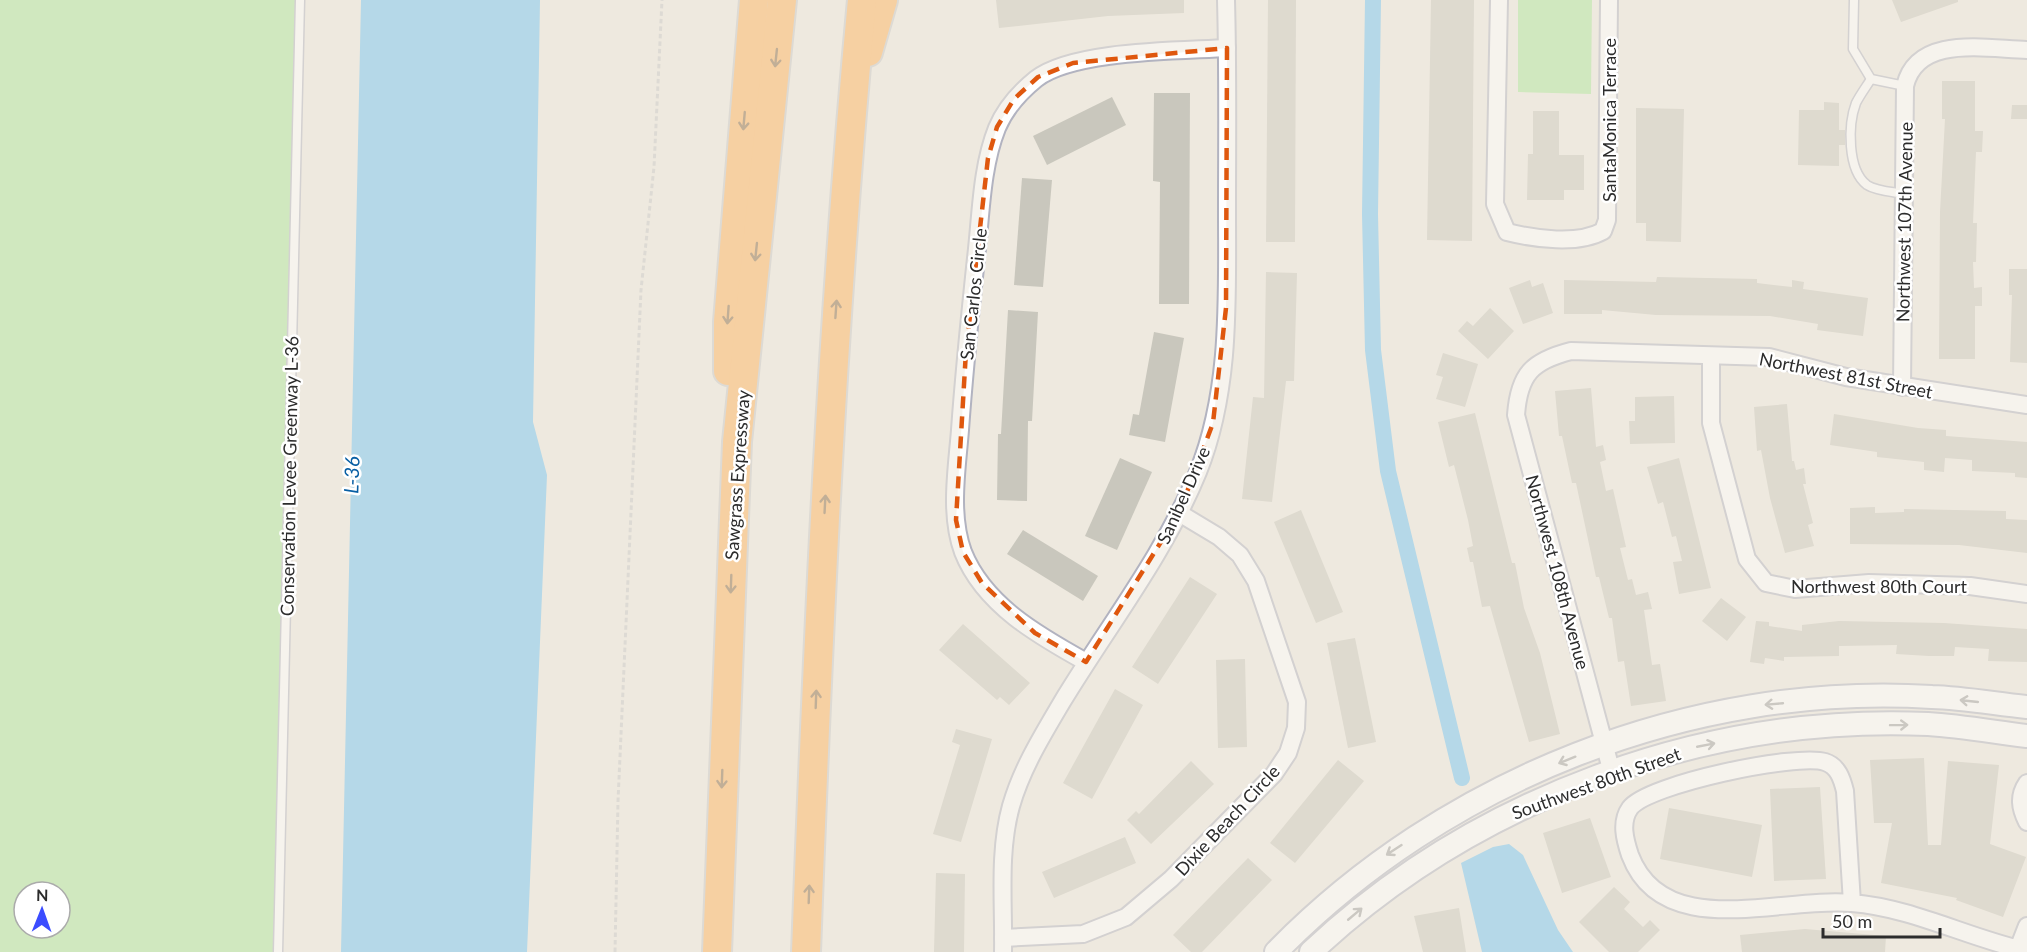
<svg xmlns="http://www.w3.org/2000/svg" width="2027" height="952" font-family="Lato,sans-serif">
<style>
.green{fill:#ace699;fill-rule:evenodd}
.water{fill:#6fc3f3}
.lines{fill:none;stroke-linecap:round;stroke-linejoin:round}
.canal{stroke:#6fc3f3;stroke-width:16}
.building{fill:#c9c7bd}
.lane-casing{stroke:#b2b3c0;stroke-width:11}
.street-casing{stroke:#b2b3c0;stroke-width:20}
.secondary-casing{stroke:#b2b3c0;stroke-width:26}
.highway-casing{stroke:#c8c8c8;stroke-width:32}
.path{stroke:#c8c8c8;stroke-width:3;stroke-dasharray:4.5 3;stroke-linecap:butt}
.lane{stroke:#fff;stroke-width:8}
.street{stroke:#fff;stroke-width:16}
.secondary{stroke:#fff;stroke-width:22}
.highway{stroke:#ffb159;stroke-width:28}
.oneway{stroke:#8b6840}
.oneway2{stroke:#a0a0a0}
.marked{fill:none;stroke:#df570e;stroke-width:4.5;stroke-dasharray:12 8;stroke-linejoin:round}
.labels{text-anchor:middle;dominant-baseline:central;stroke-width:5;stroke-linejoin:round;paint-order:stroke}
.street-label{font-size:18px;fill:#2c2c2c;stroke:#fff}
.water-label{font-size:20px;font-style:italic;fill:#085fa4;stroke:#fff}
</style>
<rect width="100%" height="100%" fill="#eee9df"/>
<g class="green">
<path d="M0,0H300L278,952H0ZM24,892H60V928H24Z"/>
<polygon points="1518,0 1592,0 1591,94 1518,92"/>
</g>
<g class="water">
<polygon points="361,0 540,0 533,422 547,475 527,952 341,952"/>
<polygon points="1509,844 1523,855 1558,930 1573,952 1482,952 1461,863 1493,847"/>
</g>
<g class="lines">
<polyline class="canal" points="1373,0 1370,214 1373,350 1388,471 1462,778"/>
</g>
<g class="building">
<polygon points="996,0 1184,0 1184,13 1108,16 999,28"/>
<polygon points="1268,0 1296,0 1295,242 1266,242"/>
<polygon points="1431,0 1474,0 1472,241 1427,240"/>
<polygon points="1892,0 1958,0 1958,2 1901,22"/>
<polygon points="1942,81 1975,81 1975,131 1983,131 1982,152 1976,152 1973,223 1977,223 1976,262 1973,262 1974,288 1982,287 1982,306 1975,306 1975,359 1939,359 1940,212 1945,119 1942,119"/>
<polygon points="1154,93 1190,93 1189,304 1159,304 1160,182 1153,181"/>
<polygon points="1112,97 1126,125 1047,165 1033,136"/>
<polygon points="1824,102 1839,103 1839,130 1845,130 1845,145 1839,145 1839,166 1798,165 1799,110 1824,110"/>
<polygon points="2012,105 2027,105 2027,119 2011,119"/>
<polygon points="1636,108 1684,109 1681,242 1646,241 1646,223 1636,223"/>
<polygon points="1533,111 1559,111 1559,155 1584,155 1584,190 1564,190 1564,200 1527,200 1528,154 1533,154"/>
<polygon points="1022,178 1052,180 1043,287 1014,285"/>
<polygon points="2009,269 2027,269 2027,363 2010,362 2012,295 2009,295"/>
<polygon points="1266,272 1297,273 1294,381 1286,381 1272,502 1242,499 1253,397 1264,398"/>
<polygon points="1657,277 1757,279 1757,283 1792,287 1792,280 1804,282 1803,289 1868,298 1863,336 1817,330 1818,324 1770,316 1656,315 1602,310 1602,314 1564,314 1564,280 1656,282"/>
<polygon points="1530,280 1532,287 1543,283 1553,313 1523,324 1509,288"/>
<polygon points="1490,308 1514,331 1488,359 1458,331 1467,321 1473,326"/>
<polygon points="1008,310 1038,312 1032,421 1028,421 1027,501 997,500 998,434 1001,434"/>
<polygon points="1154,332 1184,338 1165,442 1129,435 1133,414 1139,415"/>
<polygon points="1443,353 1478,364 1465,407 1436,399 1443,377 1436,375"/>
<polygon points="1591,388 1596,447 1603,445 1606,460 1600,462 1606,491 1613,489 1626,547 1620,548 1628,580 1632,579 1636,595 1648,592 1652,609 1644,610 1652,665 1660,664 1666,701 1631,706 1624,661 1618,662 1612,618 1609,618 1599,577 1596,577 1576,483 1572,483 1562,436 1559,436 1555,391"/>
<polygon points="1674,396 1675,443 1630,444 1629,421 1635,421 1635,397"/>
<polygon points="1787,404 1792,461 1794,461 1796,470 1804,468 1806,484 1803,484 1813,523 1808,525 1814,546 1785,553 1770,498 1761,450 1757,451 1754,407"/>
<polygon points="1475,413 1512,563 1515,563 1524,608 1540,653 1560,734 1529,742 1490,606 1482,607 1473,562 1470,562 1467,548 1473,546 1468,520 1454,465 1449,467 1438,422"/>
<polygon points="1834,414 1918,428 1946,430 1946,436 2027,442 2027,478 2015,477 2015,473 1972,471 1972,460 1945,458 1944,472 1924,470 1924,462 1877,457 1877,452 1830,445"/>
<polygon points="1120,458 1152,472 1117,550 1085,536"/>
<polygon points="1679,458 1711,588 1679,594 1673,562 1682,561 1676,536 1672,537 1663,502 1658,504 1647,467"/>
<polygon points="1875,507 1875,513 1904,512 1904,509 2006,511 2006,519 2027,520 2027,553 1959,545 1850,544 1850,508"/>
<polygon points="1301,510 1343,612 1316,623 1274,522"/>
<polygon points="1023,530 1098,576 1083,601 1007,554"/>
<polygon points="1190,577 1217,594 1158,684 1132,667"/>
<polygon points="1721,598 1746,617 1727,641 1702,621"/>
<polygon points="1756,621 1769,622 1769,626 1802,631 1802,625 1839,621 1944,623 2027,629 2027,662 1988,661 1989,649 1955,647 1954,656 1929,656 1896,654 1897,645 1839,646 1839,656 1784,657 1784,661 1765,658 1764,664 1750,662"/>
<polygon points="963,624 1030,683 1009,705 1000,697 997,700 939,650"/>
<polygon points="1355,638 1376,742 1348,748 1327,643"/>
<polygon points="1245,659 1247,747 1218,748 1216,660"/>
<polygon points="1115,689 1143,705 1092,799 1063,783"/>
<polygon points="956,729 992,739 961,842 933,834 960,745 952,742"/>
<polygon points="1924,758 1928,845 1941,845 1948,761 1999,765 1990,844 2026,857 2003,917 1956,900 1957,898 1881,883 1892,823 1874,823 1870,760"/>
<polygon points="1338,760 1364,781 1295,863 1270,843"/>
<polygon points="1191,761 1214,784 1151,844 1127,820 1136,811 1139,814"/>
<polygon points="1820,787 1826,879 1774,881 1770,789"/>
<polygon points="1669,808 1762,825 1752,877 1660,859"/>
<polygon points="1590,818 1611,877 1562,893 1543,833"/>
<polygon points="1125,837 1136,863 1054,898 1042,872"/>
<polygon points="1248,858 1272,880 1202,952 1191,952 1173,935"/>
<polygon points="936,873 965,874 964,952 934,952"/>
<polygon points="1614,887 1630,902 1624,909 1643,927 1650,920 1660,930 1638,952 1609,952 1579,922"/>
<polygon points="1459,908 1466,952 1423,952 1414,916"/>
<polygon points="1805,929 1886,936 1885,952 1742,952 1740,935"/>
</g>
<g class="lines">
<g class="lane-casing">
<g id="lane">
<polyline points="1854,0 1853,49 1871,79 1905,86"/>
<path d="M1871,79C1866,87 1860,95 1856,103C1848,124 1847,170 1867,185C1876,191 1894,192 1904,194"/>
<polyline points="278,952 300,0"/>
</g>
</g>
<g class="street-casing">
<g id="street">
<path d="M1499,0L1495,204L1507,232C1535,239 1578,245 1603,231L1607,220L1609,0"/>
<polyline points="1711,356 1711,423 1747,559 1766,583 1795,589 1869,583 1970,586 2027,594"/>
<path d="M1902,387L1905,86C1917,34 1986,49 2027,50"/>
<path d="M1086,662C1039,636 984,605 963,552C949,514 957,469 960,430C964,373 970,315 976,258C981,216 981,168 997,128C1005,109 1020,92 1036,79C1073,50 1180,51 1227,48"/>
<path d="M1612,773L1516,415C1519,374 1532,361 1571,351L1769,357L1846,377L2027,405"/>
<path d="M2027,783C2018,796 2020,808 2027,822"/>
<path d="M1852,903L1845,791C1842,779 1838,766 1825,762C1797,753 1648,784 1630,808C1620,822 1625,840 1630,855C1663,943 1782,896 1852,903C1913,908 1968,938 2027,951"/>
<polyline points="1003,938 1083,934 1126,917 1171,879 1274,774 1288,753 1296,728 1297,702 1256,581 1240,555 1219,537 1179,513"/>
<polyline points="2018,949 2027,926"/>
<path d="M1003,952C1004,904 998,853 1011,806C1022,768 1042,736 1062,702C1108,626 1164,555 1198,472C1231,390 1227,299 1227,212C1227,141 1228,71 1226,0"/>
</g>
</g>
<g class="secondary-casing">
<g id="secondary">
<path d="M1276,952C1444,780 1691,682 1932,697C1964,698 1996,704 2027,707"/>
<path d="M1311,952C1474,799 1704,714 1928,724C1961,726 1994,732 2027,736"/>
</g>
</g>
<g class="highway-casing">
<g id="highway">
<polyline points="868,52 883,0"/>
<polyline points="728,371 728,322 754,0"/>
<polyline points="717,952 737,442 782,0"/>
<path d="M806,952C818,634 832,317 862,0"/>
</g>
</g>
<polyline class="path" points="615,952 618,801 641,290 654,167 662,0"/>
<use href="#lane" class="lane"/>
<use href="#street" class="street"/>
<use href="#secondary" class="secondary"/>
<use href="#highway" class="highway"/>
</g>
<defs><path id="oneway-shaft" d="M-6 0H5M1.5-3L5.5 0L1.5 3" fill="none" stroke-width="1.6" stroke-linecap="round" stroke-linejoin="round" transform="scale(1.5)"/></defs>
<g class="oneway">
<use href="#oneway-shaft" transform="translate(776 58) rotate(96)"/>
<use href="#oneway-shaft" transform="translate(744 121) rotate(95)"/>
<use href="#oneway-shaft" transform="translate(756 252) rotate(96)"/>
<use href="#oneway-shaft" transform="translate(836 309) rotate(-86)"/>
<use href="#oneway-shaft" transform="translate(728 315) rotate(94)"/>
<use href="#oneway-shaft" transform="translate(825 504) rotate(-87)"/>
<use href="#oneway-shaft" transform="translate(731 584) rotate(92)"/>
<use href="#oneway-shaft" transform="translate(816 699) rotate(-88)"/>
<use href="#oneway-shaft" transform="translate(722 779) rotate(92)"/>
<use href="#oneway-shaft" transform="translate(809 894) rotate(-88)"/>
</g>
<g class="oneway2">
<use href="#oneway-shaft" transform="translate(1969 701) rotate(-174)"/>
<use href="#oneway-shaft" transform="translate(1774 704) rotate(175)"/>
<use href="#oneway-shaft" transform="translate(1899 725) rotate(-1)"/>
<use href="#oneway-shaft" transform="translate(1706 745) rotate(-11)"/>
<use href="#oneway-shaft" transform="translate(1567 760) rotate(158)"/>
<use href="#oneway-shaft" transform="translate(1394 850) rotate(147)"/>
<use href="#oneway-shaft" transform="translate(1355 914) rotate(-40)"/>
</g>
<path d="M0 0H2027V952H0ZM1227,48L1226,308L1213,423L1179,513L1086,662L1035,633L982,583L963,552L956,520L966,351L988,158L997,127L1014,99L1038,77L1073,63Z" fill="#eee9df" fill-opacity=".55" fill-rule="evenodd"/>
<path class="marked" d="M1227,48L1226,308L1213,423L1179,513L1086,662L1035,633L982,583L963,552L956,520L966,351L988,158L997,127L1014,99L1038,77L1073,63Z"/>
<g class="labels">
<g class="street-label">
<text transform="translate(1609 120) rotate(-90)">SantaMonica Terrace</text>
<text transform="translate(1904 222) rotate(-89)">Northwest 107th Avenue</text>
<text transform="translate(973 294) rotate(-84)">San Carlos Circle</text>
<text transform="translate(1846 375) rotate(11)">Northwest 81st Street</text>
<text transform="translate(737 475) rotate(-86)">Sawgrass Expressway</text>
<text transform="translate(289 476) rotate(-89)">Conservation Levee Greenway L-36</text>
<text transform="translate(1183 495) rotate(-66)">Sanibel Drive</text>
<text transform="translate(1558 572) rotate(75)">Northwest 108th Avenue</text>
<text x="1879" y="586">Northwest 80th Court</text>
<text transform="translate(1596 783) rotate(-20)">Southwest 80th Street</text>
<text transform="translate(1227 820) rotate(-47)">Dixie Beach Circle</text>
</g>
<g class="water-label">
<text transform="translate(351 475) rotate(-88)">L-36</text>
</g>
</g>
<g transform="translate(42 910) rotate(1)"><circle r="28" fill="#ffffff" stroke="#ababab" stroke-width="1.5"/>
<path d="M0-4.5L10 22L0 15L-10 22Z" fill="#3b4cff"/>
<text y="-9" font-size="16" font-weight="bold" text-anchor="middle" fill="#2c2c2c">N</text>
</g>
<path d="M1823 928v9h117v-9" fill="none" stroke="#2c2c2c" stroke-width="3"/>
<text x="1832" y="928" font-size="18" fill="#2c2c2c" stroke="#ffffff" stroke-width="4.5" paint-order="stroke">50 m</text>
</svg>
